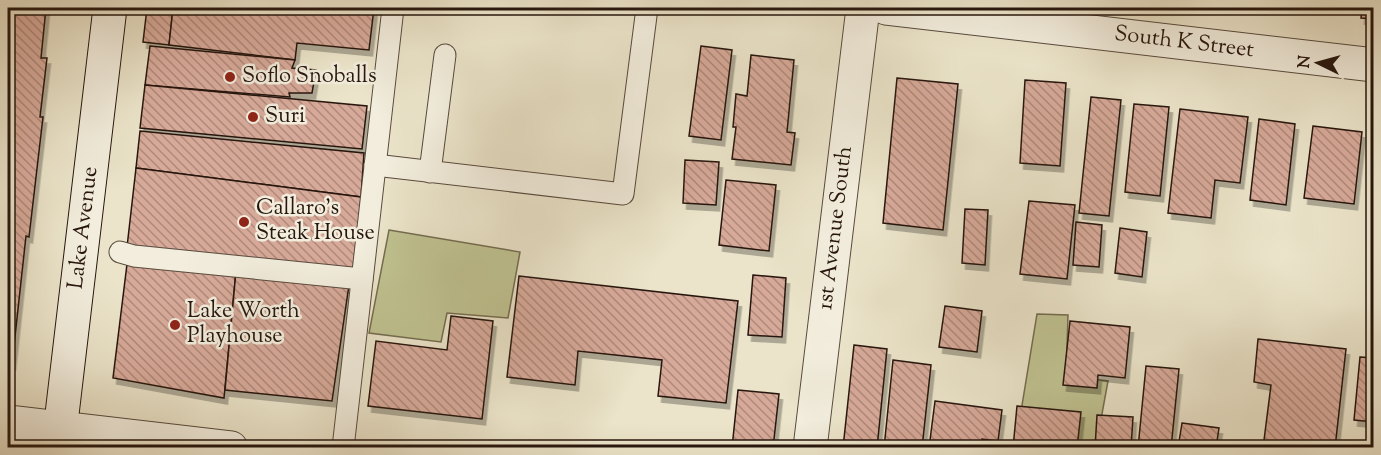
<svg xmlns="http://www.w3.org/2000/svg" width="1381" height="455" font-family="'Sorts Mill Goudy',serif">
<style>
.grass{fill:#c0c291;stroke:#746c50;stroke-width:1.5}
.building{fill:url(#building-back-hatch);stroke:#27160e;stroke-width:1.5;filter:url(#shadow)}
.lines{fill:none;stroke-linecap:round;stroke-linejoin:round}
.lane-casing{stroke:#584a3d;stroke-width:23}
.street-casing{stroke:#584a3d;stroke-width:35}
.secondary-casing{stroke:#27160e;stroke-width:35}
.lane{stroke:#f2eddd;stroke-width:21}
.street{stroke:#f2eddd;stroke-width:33}
.secondary{stroke:#f2eddd;stroke-width:33}
.poi-dot{fill:#8f2418;stroke:#f2eddd;stroke-width:2}
.labels{text-anchor:middle;dominant-baseline:central;stroke-width:5;stroke-linejoin:round;paint-order:stroke}
.street-label{font-size:22px;fill:#27160e;stroke:#f2eddd}
.poi-label{font-size:22px;fill:#27160e;stroke:#f2eddd;text-anchor:start}
</style>
<defs>
<pattern id="building-back-hatch" width="6" height="6" patternUnits="userSpaceOnUse" patternTransform="scale(1.5)"><rect width="6" height="6" fill="#d7a999"/><path d="M-1 5l2 2M0 0l6 6M5-1l2 2" fill="none" stroke="#ae897b"/></pattern>
<filter id="shadow"><feDropShadow dx="3.5" dy="6" stdDeviation="0" flood-color="#0004"/></filter>
</defs>
<rect width="100%" height="100%" fill="#ebe4ca"/>
<filter id="stains"><feTurbulence type="fractalNoise" baseFrequency=".00333" numOctaves="4"/><feColorMatrix values="0 0 0 0 .2 0 0 0 0 .09 0 0 0 0 .02 0 0 0 .5 -.17"/></filter>
<radialGradient id="worn" r=".72"><stop offset=".6" stop-color="#630" stop-opacity="0"/><stop offset="1" stop-color="#630" stop-opacity=".3"/></radialGradient>
<g class="grass">
<polygon points="389,230 520,252 508,318 447,313 441,342 369,333"/>
<polygon points="1037,314 1068,315 1066,376 1108,381 1096,447 1015,448"/>
</g>
<g class="building">
<polygon points="8,8 46,8 41,58 47,58 40,117 43,117 29,237 26,236 12,364 8,363"/>
<polygon points="147,8 173,8 169,45 143,42"/>
<polygon points="173,8 374,8 369,50 297,43 295,60 169,45"/>
<polygon points="1362,8 1374,8 1374,19 1361,18"/>
<polygon points="150,46 295,60 292,68 316,70 312,93 289,93 290,97 145,85"/>
<polygon points="701,46 732,50 721,140 689,136"/>
<polygon points="751,55 794,60 787,132 795,133 791,165 732,159 736,127 733,127 736,94 747,96"/>
<polygon points="897,78 958,84 943,230 883,223"/>
<polygon points="1025,80 1066,83 1060,166 1020,163"/>
<polygon points="145,85 367,106 362,149 140,128"/>
<polygon points="1091,97 1121,100 1109,216 1079,213"/>
<polygon points="1134,104 1169,107 1160,196 1125,192"/>
<polygon points="1180,109 1248,117 1240,183 1215,180 1211,218 1168,213"/>
<polygon points="1259,119 1295,124 1286,205 1250,200"/>
<polygon points="1313,126 1362,132 1354,204 1304,198"/>
<polygon points="140,131 364,153 361,197 136,168"/>
<polygon points="685,160 719,162 716,205 683,203"/>
<polygon points="136,168 361,197 354,273 127,247"/>
<polygon points="726,180 776,185 769,251 719,245"/>
<polygon points="1029,201 1075,205 1067,279 1020,274"/>
<polygon points="965,209 988,210 985,265 962,263"/>
<polygon points="1076,222 1102,225 1099,267 1073,265"/>
<polygon points="1120,228 1147,232 1142,277 1115,273"/>
<polygon points="128,256 236,271 224,398 113,378"/>
<polygon points="236,271 349,285 332,401 225,390"/>
<polygon points="753,275 786,278 782,337 748,335"/>
<polygon points="519,276 738,301 726,403 658,396 662,360 578,351 575,385 507,377"/>
<polygon points="945,306 982,311 977,352 939,347"/>
<polygon points="451,316 493,321 482,419 368,406 376,341 447,350"/>
<polygon points="1070,321 1130,327 1125,378 1098,375 1097,388 1063,385"/>
<polygon points="1258,339 1346,349 1335,448 1263,448 1271,385 1254,382"/>
<polygon points="854,345 887,349 877,448 843,448"/>
<polygon points="1360,357 1374,358 1374,422 1354,420"/>
<polygon points="893,360 931,365 922,448 884,448"/>
<polygon points="1146,366 1179,369 1171,448 1138,448"/>
<polygon points="738,390 779,394 773,448 732,448"/>
<polygon points="935,401 1002,410 998,441 982,439 981,448 929,448"/>
<polygon points="1017,406 1081,412 1077,448 1013,448"/>
<polygon points="1097,415 1133,417 1131,448 1095,448"/>
<polygon points="1182,423 1219,428 1216,448 1178,448"/>
</g>
<g class="lines">
<g class="lane-casing">
<g id="lane">
<polyline points="375,165 623,194 647,8"/>
<polyline points="430,172 445,55"/>
<polyline points="120,252 134,256 362,279"/>
<polyline points="343,448 393,8"/>
</g>
</g>
<g class="street-casing">
<g id="street">
<polyline points="886,8 1374,65"/>
<polyline points="8,422 231,448"/>
<polyline points="810,448 863,8"/>
</g>
</g>
<g class="secondary-casing">
<polyline id="secondary" points="58,448 110,8"/>
</g>
<use href="#lane" class="lane"/>
<use href="#street" class="street"/>
<use href="#secondary" class="secondary"/>
</g>
<g class="poi-dot">
<circle cx="230" cy="77" r="6"/>
<circle cx="253" cy="117" r="6"/>
<circle cx="244" cy="222" r="6"/>
<circle cx="175" cy="325" r="6"/>
</g>
<g class="labels">
<g class="street-label">
<text transform="translate(1184 43) rotate(7)">South K Street</text>
<text transform="translate(84 228) rotate(-83)">Lake Avenue</text>
<text transform="translate(836 228) rotate(-83)">1st Avenue South</text>
</g>
<g class="poi-label">
<text x="242" y="77">Soflo Snoballs</text>
<text x="265" y="117">Suri</text>
<text x="256" y="209">Callaro's<tspan x="256" dy="25">Steak House</tspan></text>
<text x="187" y="312">Lake Worth<tspan x="187" dy="25">Playhouse</tspan></text>
</g>
</g>
<rect width="1381" height="455" fill="none" stroke="#ebe4ca" stroke-width="30"/>
<rect x="9" y="9" width="1363" height="437" fill="none" stroke="#27160e" stroke-width="3"/>
<rect x="15" y="15" width="1351" height="425" fill="none" stroke="#27160e" stroke-width="1.5"/>
<g transform="translate(1318 63) rotate(275)" stroke="#f2eddd" stroke-width="4.5" paint-order="stroke">
<path d="M0-4.5L10 22L0 15L-10 22Z" fill="#27160e"/>
<text y="-9" font-size="16" font-weight="bold" text-anchor="middle" fill="#27160e">N</text>
</g>
<rect width="100%" height="100%" filter="url(#stains)"/>
<rect width="100%" height="100%" fill="url(#worn)"/>
</svg>
